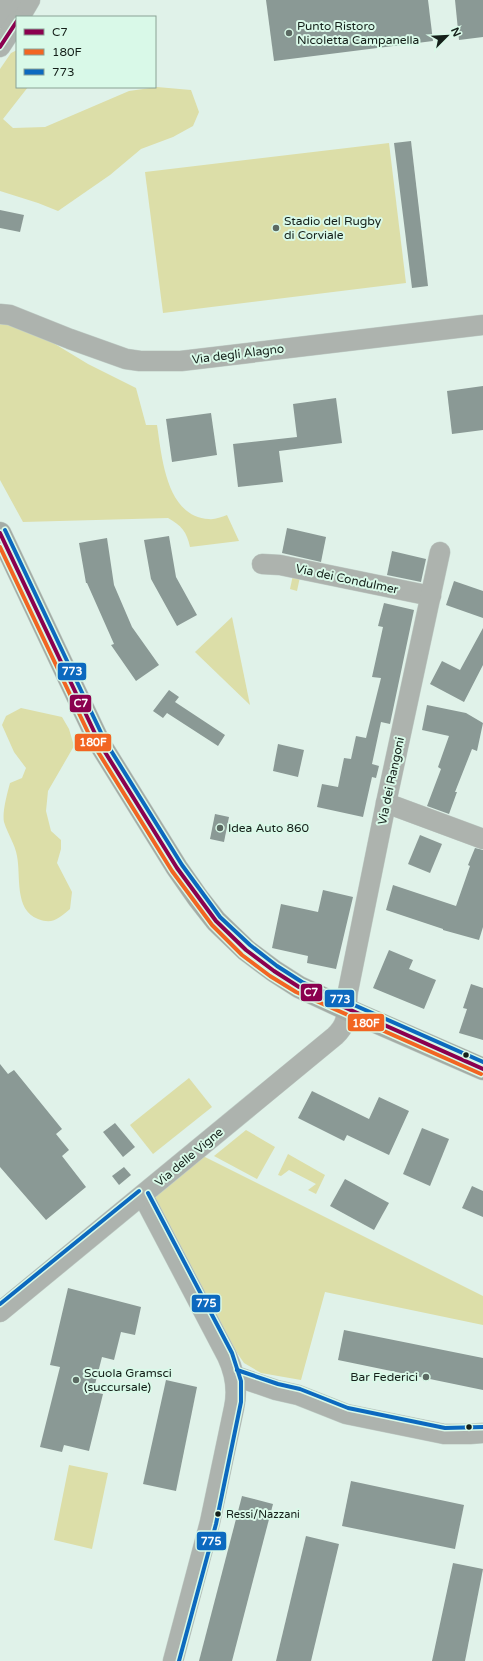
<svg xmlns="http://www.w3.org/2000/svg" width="483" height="1661" font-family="'Varela Round',sans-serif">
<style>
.green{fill:#dcdea8}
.building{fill:#8a9995}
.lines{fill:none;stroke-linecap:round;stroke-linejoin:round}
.minor-casing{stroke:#c1cfc8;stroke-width:21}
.major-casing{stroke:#c1cfc8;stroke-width:23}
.minor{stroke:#adb3ae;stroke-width:20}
.major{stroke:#a4aca6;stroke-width:22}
.bus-1-casing{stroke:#d9f9e8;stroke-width:7}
.bus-2-casing{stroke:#d9f9e8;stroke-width:7}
.bus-3-casing{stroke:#d9f9e8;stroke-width:7}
.bus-4-casing{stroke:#d9f9e8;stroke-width:7}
.bus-1{stroke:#8b004f;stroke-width:4}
.bus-2{stroke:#f26522;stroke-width:4}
.bus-3{stroke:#0c69bf;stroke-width:4}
.bus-4{stroke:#0c69bf;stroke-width:4}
.poi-dot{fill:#5b6962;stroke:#d9f9e8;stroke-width:1.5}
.bus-dot{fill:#141f19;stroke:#d9f9e8;stroke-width:1.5}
.labels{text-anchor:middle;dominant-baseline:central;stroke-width:4;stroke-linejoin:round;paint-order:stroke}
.bus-label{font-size:11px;fill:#141f19;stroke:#d9f9e8;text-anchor:start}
.poi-label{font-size:12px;fill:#141f19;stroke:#d9f9e8;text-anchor:start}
.street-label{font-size:12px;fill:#141f19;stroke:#d9f9e8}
.line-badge{stroke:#d9f9e8;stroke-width:1.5}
.badge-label{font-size:11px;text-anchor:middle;font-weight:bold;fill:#fff}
</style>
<rect width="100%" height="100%" fill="#e0f2e9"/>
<g class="green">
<polygon points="17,50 17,87 28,87 3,119 13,128 45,127 129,91 157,87 191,90 199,112 193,126 173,137 141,149 110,175 58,211 38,203 0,191 0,69 11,53"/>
<polygon points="389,143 406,283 163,313 145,172"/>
<path d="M0,321H17L88,364L136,388L146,425H157C162,457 166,517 209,519C214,520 221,517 227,515L239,541L190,547C187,532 181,525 168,518L23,522L0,480Z"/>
<polygon points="293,575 300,577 297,591 290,589"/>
<polygon points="232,617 250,705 195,652"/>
<path d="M21,708L62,717L69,729L74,746L48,791L46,811L51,831L61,840V849L57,863L72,892L70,909C59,918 53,925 38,919C14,910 21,876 17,856C15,844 8,835 4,822C2,813 7,794 10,783L22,778L26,768L14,752L2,725L6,716Z"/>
<polygon points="189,1078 212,1107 153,1154 130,1125"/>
<polygon points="246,1130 275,1147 257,1179 214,1156"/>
<polygon points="288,1154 325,1175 316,1194 308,1190 316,1184 289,1170 281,1176 278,1175"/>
<polygon points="203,1156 483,1296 483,1325 325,1292 301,1380 261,1373 244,1363 231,1344 154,1199 158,1190"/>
<polygon points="69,1465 108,1473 92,1549 54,1540"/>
</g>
<g class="building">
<polygon points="266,0 428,0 433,41 274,61"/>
<polygon points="455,0 483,0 483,37 459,40"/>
<polygon points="411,141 428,286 412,288 394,143"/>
<polygon points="0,210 24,215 20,232 0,228"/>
<polygon points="483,386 483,430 452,434 447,391"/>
<polygon points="336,398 342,443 279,451 283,482 238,487 233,444 297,437 293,404"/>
<polygon points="211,413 217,455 172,462 166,419"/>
<polygon points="287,528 326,537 321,562 282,553"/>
<polygon points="169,536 176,577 197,615 177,626 151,579 144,540"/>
<polygon points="107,538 114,585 132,627 159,665 136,681 111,645 114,644 87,583 86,583 79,543"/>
<polygon points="392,551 426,559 421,582 387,575"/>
<polygon points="454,581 483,591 483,618 446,605"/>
<polygon points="384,603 414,610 390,724 381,722 372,764 379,766 376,778 372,777 363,817 317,807 322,784 338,787 344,758 351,759 356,736 366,738 381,678 372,677 383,627 378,626"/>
<polygon points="483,628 483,665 464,702 430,684 442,661 460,670"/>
<polygon points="169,690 179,697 175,702 225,735 218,746 167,713 163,718 153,711"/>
<polygon points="427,705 466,713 483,723 477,751 472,749 455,792 457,792 449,814 427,806 441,769 438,767 449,736 422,730"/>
<polygon points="278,744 304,750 298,777 273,771"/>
<polygon points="215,814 229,817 224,842 210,839"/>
<polygon points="420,835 442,844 430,873 408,864"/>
<polygon points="475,848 483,850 483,927 479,940 443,930 443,929 386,910 393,885 456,906 470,866 468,865"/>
<polygon points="323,890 353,897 336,969 307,963 308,956 272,948 281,904 318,912"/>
<polygon points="389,950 413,960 409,969 436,980 424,1009 373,988"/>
<polygon points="471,984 483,988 483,1040 459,1033 467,1009 463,1008"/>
<polygon points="0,1064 8,1074 14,1070 62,1129 56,1134 69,1150 62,1156 86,1187 46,1220 0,1167"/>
<polygon points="312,1091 369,1119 379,1097 409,1111 389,1155 347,1135 344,1141 298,1118"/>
<polygon points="115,1123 135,1147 123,1157 103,1132"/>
<polygon points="422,1128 449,1139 430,1186 403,1174"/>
<polygon points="124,1167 131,1175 119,1185 112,1176"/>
<polygon points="345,1179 389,1203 374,1230 330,1206"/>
<polygon points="472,1186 483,1191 483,1217 462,1208"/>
<polygon points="68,1288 141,1307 135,1335 121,1332 114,1360 102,1357 93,1392 103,1394 89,1451 64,1445 62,1452 40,1447 60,1367 50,1365"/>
<polygon points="344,1330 483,1358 483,1390 338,1360"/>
<polygon points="166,1380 197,1387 176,1491 143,1484"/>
<polygon points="351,1481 464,1505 455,1549 342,1526"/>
<polygon points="242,1496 273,1504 232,1661 199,1661"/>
<polygon points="306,1536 339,1544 311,1661 276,1661"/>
<polygon points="453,1563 483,1569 465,1661 432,1661"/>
</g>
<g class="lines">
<g class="minor-casing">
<g id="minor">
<polyline points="20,17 30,0"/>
<polyline points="0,18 11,0"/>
<polyline points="0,47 17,21"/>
<polyline points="0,314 10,315 70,339 126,359 140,361 181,361 483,325"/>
<polyline points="262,564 280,565 431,596"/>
<polyline points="386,803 483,839"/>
<path d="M143,1196L227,1356C235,1373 238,1390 234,1408L210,1522L173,1661"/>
<path d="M0,1312L335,1036C351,1021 345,1010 348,991L386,803L440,552"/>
<polyline points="235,1376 276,1390 298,1395 346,1414 444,1434 470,1434 483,1433"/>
</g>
</g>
<g class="major-casing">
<polyline id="major" points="0,533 100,744 177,868 198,898 216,921 246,950 274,971 299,987 348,1010 483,1069"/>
</g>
<use href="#minor" class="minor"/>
<use href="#major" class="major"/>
<g class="bus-1-casing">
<g id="bus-1">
<polyline points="0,47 17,21"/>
<polyline points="0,533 100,744 177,868 216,921 246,950 274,971 299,987 483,1069"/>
</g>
</g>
<g class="bus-2-casing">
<polyline id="bus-2" points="0,547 95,747 172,871 212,925 242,955 270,976 296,992 481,1074"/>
</g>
<g class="bus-3-casing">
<polyline id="bus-3" points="5,530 105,741 182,865 220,917 250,945 277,966 302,982 483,1062"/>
</g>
<g class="bus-4-casing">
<g id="bus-4">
<polyline points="148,1193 232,1353 241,1381 241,1402 216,1524 179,1661"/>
<polyline points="0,1304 139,1191"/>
<polyline points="237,1370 278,1384 300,1389 348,1408 445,1428 483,1427"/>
</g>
</g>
<use href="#bus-1" class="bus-1"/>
<use href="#bus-2" class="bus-2"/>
<use href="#bus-3" class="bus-3"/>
<use href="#bus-4" class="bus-4"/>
</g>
<g class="poi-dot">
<circle cx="289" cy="33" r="4"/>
<circle cx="276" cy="228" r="4"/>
<circle cx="220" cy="828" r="4"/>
<circle cx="426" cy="1377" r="4"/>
<circle cx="76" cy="1380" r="4"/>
</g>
<g class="bus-dot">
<circle cx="466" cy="1055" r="3.5"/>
<circle cx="469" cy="1427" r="3.5"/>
<circle cx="218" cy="1514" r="3.5"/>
</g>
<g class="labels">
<g class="bus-label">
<text x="226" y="1514">Ressi/Nazzani</text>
</g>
<g class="poi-label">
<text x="297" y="26">Punto Ristoro<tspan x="297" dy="14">Nicoletta Campanella</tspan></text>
<text x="284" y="221">Stadio del Rugby<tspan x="284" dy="14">di Corviale</tspan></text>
<text x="228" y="828">Idea Auto 860</text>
<text x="84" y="1373">Scuola Gramsci<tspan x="84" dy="14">(succursale)</tspan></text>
<text x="418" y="1377" text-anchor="end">Bar Federici</text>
</g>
<g class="street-label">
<text transform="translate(238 354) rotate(-7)">Via degli Alagno</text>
<text transform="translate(347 579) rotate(12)">Via dei Condulmer</text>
<text transform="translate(391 781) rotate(-78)">Via dei Rangoni</text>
<text transform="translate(189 1157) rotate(-40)">Via delle Vigne</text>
</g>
</g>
<g class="line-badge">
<rect x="57" y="662" width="30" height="19" rx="4" fill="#0c69bf"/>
<rect x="69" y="694" width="23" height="19" rx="4" fill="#8b004f"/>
<rect x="74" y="733" width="38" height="19" rx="4" fill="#f26522"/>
<rect x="300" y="983" width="23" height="19" rx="4" fill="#8b004f"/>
<rect x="324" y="989" width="31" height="19" rx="4" fill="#0c69bf"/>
<rect x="347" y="1013" width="38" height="19" rx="4" fill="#f26522"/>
<rect x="191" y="1294" width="30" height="19" rx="4" fill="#0c69bf"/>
<rect x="196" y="1531" width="31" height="20" rx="4" fill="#0c69bf"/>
</g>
<g class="badge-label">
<text x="72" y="675">773</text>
<text x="81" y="707">C7</text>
<text x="93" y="746">180F</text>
<text x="311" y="996">C7</text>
<text x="340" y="1003">773</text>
<text x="366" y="1027">180F</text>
<text x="206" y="1307">775</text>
<text x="211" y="1545">775</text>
</g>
<rect x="16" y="16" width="140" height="72" fill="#d9f9e8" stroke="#8aa295"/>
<rect x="24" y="29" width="20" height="6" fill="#8b004f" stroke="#8aa295"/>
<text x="52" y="36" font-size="12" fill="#141f19">C7</text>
<rect x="24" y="49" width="20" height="6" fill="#f26522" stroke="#8aa295"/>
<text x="52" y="56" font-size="12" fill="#141f19">180F</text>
<rect x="24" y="69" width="20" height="6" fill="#0c69bf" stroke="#8aa295"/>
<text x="52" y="76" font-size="12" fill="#141f19">773</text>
<g transform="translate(447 36) rotate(66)" stroke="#d9f9e8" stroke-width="3" paint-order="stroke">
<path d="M0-3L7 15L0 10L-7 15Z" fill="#141f19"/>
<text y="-6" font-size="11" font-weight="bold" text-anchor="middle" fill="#141f19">N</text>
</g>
</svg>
